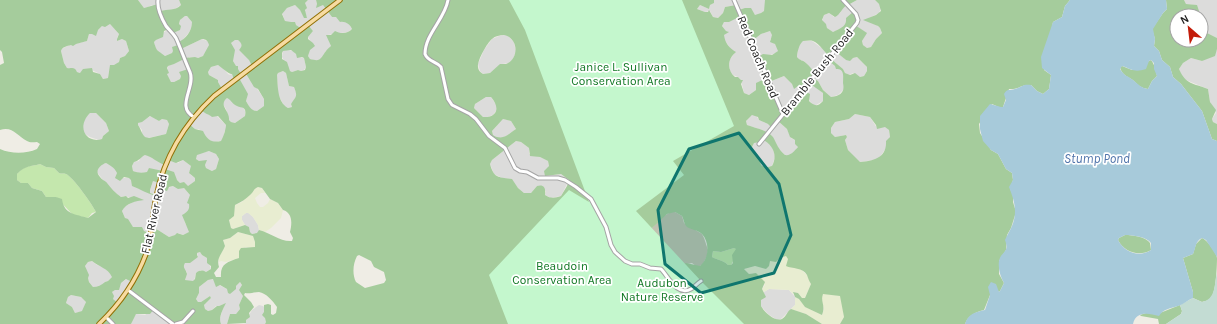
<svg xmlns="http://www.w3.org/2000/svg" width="1217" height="324" font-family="Karla,sans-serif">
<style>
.residential{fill:#dcdcdb}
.construction{fill:#c1c3b1}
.farmland{fill:#e8edd1}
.grass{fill:#c4e7ad}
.forest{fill:#a5cc9c;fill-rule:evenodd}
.wetland{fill:#c3dcd3}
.park{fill:#c4f7cd}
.water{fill:#a7cada;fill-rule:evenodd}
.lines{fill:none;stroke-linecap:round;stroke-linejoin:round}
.minor-casing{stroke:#a5a5a5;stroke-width:5}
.major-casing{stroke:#917107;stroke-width:5.5}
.minor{stroke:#fff;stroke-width:3}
.major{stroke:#f7dba2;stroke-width:3.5}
.marked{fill:#0f766e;fill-opacity:0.2;stroke:#0f766e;stroke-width:3;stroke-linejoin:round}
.labels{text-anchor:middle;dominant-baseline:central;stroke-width:3.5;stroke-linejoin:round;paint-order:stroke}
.street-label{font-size:12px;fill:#1e1e1e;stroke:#fff}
.park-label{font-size:12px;fill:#117824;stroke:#fff}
.water-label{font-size:13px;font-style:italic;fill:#4f73aa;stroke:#fff}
</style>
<rect width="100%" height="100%" fill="#efede5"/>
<g class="residential">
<polygon points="138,0 179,0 181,5 173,10 160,11 152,5 148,7 144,8"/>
<polygon points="308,0 316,0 317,4 323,5 332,17 336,17 349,24 352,29 348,32 327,35 331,46 326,51 321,59 316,61 310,59 308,56 311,42 308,37 313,31 308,25 302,29 296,25 285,21 282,13 287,8 295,5 300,10 304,17 307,18 305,12 306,8 305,3"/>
<polygon points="714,0 734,0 735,1 739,0 765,0 766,3 764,11 758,15 755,15 752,11 739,10 736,5 725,7 723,13 718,18 713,17 710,11 705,12 697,9 700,5 709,9 710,5 714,3"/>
<polygon points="857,0 875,0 879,4 881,8 879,13 869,18 880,28 882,33 876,39 871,47 867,48 863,45 862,41 866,33 855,25 847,22 844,27 833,32 827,28 826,25 822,21 824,15 829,13 834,17 841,12 842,8 847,5 848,5"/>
<polygon points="1184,0 1217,0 1217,38 1201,30 1201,16 1190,16 1199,12 1194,5 1186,4"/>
<polygon points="185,16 187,16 193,23 190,31 172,53 165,56 160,54 156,50 154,42 156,40 160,38 164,32 179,25 180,20"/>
<polygon points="741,16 752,41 761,34 770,31 772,34 772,37 770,40 775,44 778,49 778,51 776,53 770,55 767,78 756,90 749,95 744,93 741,80 738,77 733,75 730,71 729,64 730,59 734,54 724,39 724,35 728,31 726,31 722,26 724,22 729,21"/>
<polygon points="110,24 119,34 117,38 117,41 122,39 126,41 129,51 125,56 120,58 119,62 109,71 108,78 103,79 100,74 92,70 80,73 67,68 64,63 61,51 62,49 67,46 87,41 89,34 98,30 102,26 105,26"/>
<polygon points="504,35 508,36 514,42 516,52 513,59 509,63 502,64 490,73 483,74 480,71 478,64 484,50 492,39 499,36"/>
<polygon points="202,39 209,42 209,45 207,51 203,56 198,58 189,57 188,68 181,76 180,79 174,82 171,82 167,74 168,66 172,64 181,49"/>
<polygon points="235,40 238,40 242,44 242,46 239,50 249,59 252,67 256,87 264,99 264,106 257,111 252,110 250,108 246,101 247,96 238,77 237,69 233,61 233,58 231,43"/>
<polygon points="803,41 812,41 823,49 836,51 846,60 857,57 867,67 867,71 864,76 860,77 853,73 849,75 845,73 843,69 835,62 834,65 842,70 844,74 845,88 838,95 831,97 823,90 818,81 813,78 809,66 804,61 799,60 797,57 798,48 801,42"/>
<polygon points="1217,49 1217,124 1213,122 1212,119 1216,113 1210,102 1208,89 1186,80 1182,77 1179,69 1183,63 1191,58 1202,61 1216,51"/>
<polygon points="287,50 293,51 299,57 304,58 306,67 304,70 301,71 298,70 292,72 290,71 282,57 283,51"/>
<polygon points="218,65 223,68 228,74 230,75 232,74 234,80 222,89 218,82 218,80 209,75 208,72 211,67"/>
<polygon points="283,71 286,73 289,86 294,87 297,94 297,96 291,104 292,107 288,108 284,106 278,94 277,75 278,73"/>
<polygon points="784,76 792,84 794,88 798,86 809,83 817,88 823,93 823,101 816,105 813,105 809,100 783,113 769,82"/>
<polygon points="486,97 491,97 497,106 496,111 493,115 488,117 483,117 474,108 475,104"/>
<polygon points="227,98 230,99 235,105 243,107 245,111 245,116 235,123 231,122 229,120 226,109 223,104 223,102"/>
<polygon points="200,110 211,115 217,116 226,125 226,130 224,132 224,138 221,141 214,142 211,141 205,137 199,129 195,129 189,124"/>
<polygon points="90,113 96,113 106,123 109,131 103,136 102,139 99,140 90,137 85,134 82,130 84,118"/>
<polygon points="855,114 870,117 877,128 885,126 889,130 890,137 888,140 887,147 879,158 875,160 859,162 848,150 845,140 847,137 846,135 835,137 831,133 831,128 835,122 849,119"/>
<polygon points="752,115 756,115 759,120 768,124 778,121 787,129 791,138 795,140 798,147 793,153 788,156 785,155 777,148 772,137 762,130 747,125 746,121"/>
<polygon points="151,116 159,121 162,119 167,120 169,124 166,134 148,138 144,137 142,135 142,130 138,125 138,123"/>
<polygon points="503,119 511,121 516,129 508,135 502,138 499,138 493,135 492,131"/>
<polygon points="762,139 770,143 773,147 775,157 772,166 770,167 763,167 761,165 759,157 756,155 752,147 754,143"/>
<polygon points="516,141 521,142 529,148 529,154 540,157 548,161 549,166 545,176 561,174 569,180 561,196 551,198 545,195 546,191 537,186 531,193 524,193 518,188 511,179 502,178 494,174 490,164 492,160"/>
<polygon points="210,151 216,154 219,159 216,169 212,171 206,168 205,165 206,161 199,161 196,159 197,154 200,153"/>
<polygon points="145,155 149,155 160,163 168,160 178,163 183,160 191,166 191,170 189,172 191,175 195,178 195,181 188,186 180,183 168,170 144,173 138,173 133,171 132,166 134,162 139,161 141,157"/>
<polygon points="106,163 111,165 116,170 117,173 116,178 130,178 150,194 157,194 150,193 150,190 153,181 159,183 168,188 173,186 184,188 190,195 190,208 184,218 185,223 189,229 189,232 188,233 183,235 178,233 176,235 169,237 158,230 153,228 149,233 133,227 125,218 122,211 124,207 135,201 141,200 124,196 121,197 109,188 97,172 97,170 102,164"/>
<polygon points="246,213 249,213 253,217 258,225 259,230 258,233 252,234 250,232 249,227 245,225 242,220 242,216"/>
<polygon points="200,252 202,255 207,258 211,269 206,272 201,270 196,273 194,281 190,282 185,280 187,272 184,269 183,265 185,263 198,257 197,253"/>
<polygon points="92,261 97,265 103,267 112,274 112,277 108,281 105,282 102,285 96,287 93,287 89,282 85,266 88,262"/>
<polygon points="127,279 132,282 118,303 113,299 112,292 115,290 119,288 121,283"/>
<polygon points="214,279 219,285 227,289 236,286 240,282 242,285 241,288 243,296 239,305 240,309 236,314 230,314 227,324 221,324 219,323 222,311 224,307 224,304 219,306 216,306 212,310 208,311 205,309 204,305 211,298 210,296 201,302 198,302 196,299 199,293 199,287 208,280"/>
<polygon points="769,289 789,290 795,297 795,305 781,319 777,320 768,314 761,306 760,301 764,292"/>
<polygon points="71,295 81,297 86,302 83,311 75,313 72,307 66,303 68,297"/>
<polygon points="259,305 263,306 265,308 266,322 265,324 244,324 246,323 246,320 252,310"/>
<polygon points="154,308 173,324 131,324 133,319 136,314 145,315"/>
</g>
<polygon class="construction" points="671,212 675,212 682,216 684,223 702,234 704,238 708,250 707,256 703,264 700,266 696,266 692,263 682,265 651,229 662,217"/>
<g class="farmland">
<polygon points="258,187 262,188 265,193 261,193 255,198 257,203 260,207 263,207 268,203 270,199 278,203 283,210 281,218 271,228 265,232 259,230 258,225 253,217 248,213 246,213 242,216 242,220 245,225 233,229 231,228 229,220 235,208 235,205 242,202 246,197 250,195 254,189"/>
<polygon points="238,232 253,236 255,242 255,247 252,248 246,247 239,251 239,258 226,262 221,261 219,262 219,266 219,257 225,246 223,240 230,238"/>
<polygon points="786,256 807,275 811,284 805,298 802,298 798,293 793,292 793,294 789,290 769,289 764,292 762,289 765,285 753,273 749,274 744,269 755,266 766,269 769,261"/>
<polygon points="823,293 841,296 844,317 840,324 822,324 806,314 791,309 795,305 795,297 799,299 806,307 822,315 824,309 821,298"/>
</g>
<g class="grass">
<path d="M40,164L46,167L54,168L59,173C61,174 64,173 66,174C73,177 92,204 96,212L92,213L88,218L73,215L56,197H46L42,191L32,188L28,183H21L17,180V174C26,164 30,167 40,164Z"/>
<path d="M734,248L737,249C734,254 734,262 731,265H728C723,260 717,260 712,257L713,251L721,252Z"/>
</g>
<g class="forest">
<path d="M0,0H138L144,8L158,4L160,11C168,9 175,11 181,5L179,0H308L305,3L307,8L305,10L307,18H304L300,10L295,5L287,8L282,14L285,21L291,22H295L296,25L302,29L308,25L313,31L308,37V39L313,43L315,46L310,50L308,56L310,59C321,62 320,59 326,51C327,49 329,48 331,46L326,35H331L335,31C340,34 348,34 352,29C350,24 345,21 340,22L336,17H332L323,5L316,8L317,4L316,0H714V3L710,5L709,9L700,5L697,9L705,12H708L709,10L713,17L718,18L723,13L725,7L736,5L739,10L745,8H751L755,15L761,13L764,11L765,0H857L848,5H847C842,8 840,15 835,17L829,13L824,15L822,20L826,24L827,28L833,32C840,28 847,27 846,18L853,12L858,19L855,25L867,33L862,41L863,45L867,48L871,47L876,39L882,33L880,28L878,26L863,20L876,15L881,11L879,4L875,0H1070L1065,6L1062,17L1053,22L1044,70L1051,75L1049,89L1043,94L1037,91L1031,85C1021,84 1018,90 1009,89L1003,107L1001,108L992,104L979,124L980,133L991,150L998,154L1006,169L1012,173L1013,180L1010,189L1013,194V202L1016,212L1011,228L1007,235L1006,250L999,261V274L1004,283L1000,291L999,292L997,290L990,295L984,310C976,312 968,315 965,324H840L844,317L840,296L823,294C820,302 826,305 822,315L805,307L799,299L795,297L793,292L798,293L802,298H805L811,284C809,281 808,278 807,275C803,267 792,269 786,266L788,259L786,256L780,258L776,262L770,261L769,266L766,269L755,266L744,269L749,274L756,273L765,282L762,289L766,297L761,300V306C764,312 775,322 782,319C787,316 787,311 791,309L806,314L822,324H265L266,322L265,318L262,315L264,312V305L268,304L271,305V314L273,315L276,313L277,307C273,301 266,293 259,292C254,292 250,294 245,293L244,295L251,302L254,307L249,313L250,317L246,320V323L227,324L230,314H236L240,309L239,305L243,296L239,290L242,285L240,282L236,286V289L230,294L228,293L227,289L220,285L216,287L213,279L208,280L199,287V293L196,299L198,302H201L210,296L211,298L204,305L205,309L208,311L212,310L217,306H219L226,303C223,309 218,318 221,324H173L154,309L150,314H136L131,324H0V149C11,154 26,154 37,149L40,144L37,142C34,142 30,143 27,141C17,136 13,126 0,130V65L4,63L2,52L0,50ZM185,16H187L192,22C192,31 186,39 178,42V45L172,47L173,51L172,53L165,56C158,50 157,53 154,42L156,40L163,37L164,31L169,29L173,33L180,30L181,26L179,24L180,20ZM741,16L752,41L761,34L770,31L772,35L770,42L775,44L778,51L772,55L763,54L758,57L767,78L756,83V90L749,95L744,93L741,84L743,80H741L738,77H735C727,70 727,59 736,52C729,48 725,43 724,35L729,32L726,31L722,26L724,22H729ZM110,24L119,34L117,39V41L122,39L126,41L129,51L125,56L120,58L119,62L114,65H110L108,78L103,79L100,74L93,72L92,68L83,69L80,73L77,72C74,66 72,69 67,68L64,63L61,51C62,47 67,46 71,45L73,46L76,44L87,41L89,34H92L96,36L98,30L102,26L105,27ZM504,35C519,38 519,59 506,64H500L490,73L483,74C480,72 478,70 478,67C477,61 487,43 492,39C495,36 500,35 504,35ZM202,39C206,39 208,41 209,45L203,56L198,58L195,57L184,58L181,49ZM235,40H238C242,44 243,45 239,50L249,60L252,66L245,72L254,87L258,89L264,99V106L257,111C251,111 249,106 246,101L248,94L239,78L241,74L238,69V66H236L233,61L235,50L231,43ZM803,41C806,41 810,40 813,41C820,44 824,52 830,57L835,51L846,60L850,61L853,58L857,57L867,67V71L864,76L860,77L855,73L850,75L845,73L843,69L830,58L828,60L835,66L836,69C845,68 843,77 843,83C845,92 841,96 831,97L823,90L818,81L813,78L816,74C812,70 810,66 806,63C803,60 800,61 797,57C797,53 799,44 803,41ZM291,50L296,54L297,58L302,57L304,58L306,67L305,70L301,71L298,70L292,72L290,71L287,62L282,59V53L283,51ZM184,59L188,69L179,72L181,76L180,79L174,82H171L167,74L169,73L167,68L168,66L174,64ZM218,65C221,67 230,75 232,74L234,80L222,89L218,82V80L209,75L208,72L211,67ZM283,71L286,73L289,86L294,87C298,97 296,96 291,104L292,107L288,108C277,102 278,86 277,75L278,73ZM784,76L792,84L794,89L798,86L803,89L809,83L823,93V101C818,107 814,106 809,101L810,94L803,90L783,113L769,82ZM486,97H491C500,107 498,118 483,117L474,108L475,104ZM227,98C231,100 231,102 235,105C241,109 247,105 245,116L235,123L231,122L229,120C230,110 218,106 227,98ZM201,110C205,114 209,114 212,117L218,116L226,125C226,129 223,138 221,141C212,143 207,140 203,131L195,129L189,124ZM90,113H96L106,123L109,131L103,136L102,139C86,144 76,127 90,113ZM855,114L870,117L876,125L877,129L885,127L889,130L890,137L886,141C887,158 873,161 860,162L848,150L845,140L847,137L846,135L835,137L831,133V128L835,122L849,119ZM752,115L758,117L759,120L768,124L772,128L778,121L787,129L790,137L795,140V144L798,147C794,151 791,156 785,155C778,149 777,144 773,137C767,130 755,128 747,125L746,121ZM150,116L159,121L162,119L167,120L169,124L166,134L149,138L145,137C141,133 141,129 138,125V123L142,122ZM503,119L511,121L516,129C507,135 503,141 493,135L492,131ZM762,139C773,145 778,155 772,166C769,167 764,168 761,165L759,157L756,155L752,147L754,143L760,142ZM516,141L521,142L529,148L530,156L540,157L548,161L549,166L544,171L545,176L561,174L569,180L567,186L561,196C555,198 551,199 545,195C546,188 544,184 537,186L531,193H524L518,188L512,179C499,177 494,179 490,164L492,160ZM209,151L216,154L219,159L216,169L212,171L206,168L205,165L207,160L199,161L196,159L197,155ZM145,155C151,156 158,163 165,165L168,160L176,163L183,160L191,166L189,173L195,178V181L188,186L184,182L180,183L177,180L174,172L165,169L163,171L149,168L147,172C142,173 138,173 133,171L132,166L134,162C139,161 141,157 145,155ZM106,163C111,166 114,167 117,173L115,178L120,181L124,177L129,178L131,180L132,186C140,189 148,194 156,196L157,195L150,193V190L153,181L159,183V189L167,191L169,187L173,186L178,189L184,188L190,195L187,203L189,204C190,210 187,212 182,215L189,232L183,235L177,233L175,235L169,237L158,230L153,228L149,233L144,231L142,227H133L128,219L125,218L122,211C126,203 136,201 144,200L134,196L128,198L126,196L121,197C115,193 111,188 107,183C106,181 102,180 100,177C94,171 100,165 106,163ZM40,164L46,167L54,168L59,173C61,174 64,173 66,174C73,177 92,204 96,212L88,218C76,214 64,215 62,199L56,197H46L42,191L32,188L28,183H21L17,180V174C26,165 30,167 40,164ZM258,187L262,188L270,199L278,203L283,210C293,213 292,224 290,232L293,238L292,241C280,242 271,233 259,230L257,233L252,234L250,232L249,227L245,225L233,229L231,228L229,220L234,216L235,205C241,202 246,199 250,195C254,192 253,189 258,187ZM675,212L682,216C684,220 684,224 687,227C692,230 698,230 702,234C710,242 709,259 700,266L686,263L682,265L651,229L667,214ZM238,232L253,236L255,242V247L241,248L239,251V258C227,262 220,264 221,277H216L214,273L219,267C216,258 222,254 225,246L223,240L230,238ZM734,248L736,249L732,255L733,263L731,265H728C723,260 717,260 712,257L713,251L721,252ZM200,252L202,255L207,258V263L211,266V269L206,272C202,270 200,270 196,273L195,279L193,281L185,280L187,274C186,269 182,268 185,263H190L198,257L197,255V253ZM359,255L371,261L374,267L384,272L386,280L384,283L365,288L356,282C352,274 353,264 357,256ZM92,261C99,267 108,268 112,277L108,281L105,282C102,285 97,287 93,287L89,282L88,278L89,275L85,266L88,262ZM126,279L132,282L118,303L113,299L114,296L112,292L115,290H119L121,283ZM71,295L81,297L86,302L82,311L75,313L72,307L66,303L68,297Z"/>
<path d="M1166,0H1184L1186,4L1197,5L1199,11L1190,16H1177V40H1201V30L1217,38V49L1215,56L1202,61L1191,58L1183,63L1179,69C1186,85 1193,83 1208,89L1210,102L1216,110L1212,119L1213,122L1217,124V141L1212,139L1202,111L1181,84L1173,77L1170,67L1162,60L1159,51L1154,46L1155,39L1152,29L1163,13L1167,9Z"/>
<path d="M1151,60C1154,63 1156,72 1157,76L1152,81L1148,89C1141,88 1138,85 1134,81C1128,76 1122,76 1120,67L1122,66L1132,70Z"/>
<path d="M1125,235C1133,235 1146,237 1150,243L1151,250C1139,257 1124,252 1118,240L1119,238Z"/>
<path d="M1202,238C1208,241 1216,252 1217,258C1217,265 1216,290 1212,296C1210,300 1206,301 1202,302L1193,298V292L1183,258L1193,254L1196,244Z"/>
<polygon points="1180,305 1182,311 1181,314 1166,324 1159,324 1158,319 1141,316 1140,315 1146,313 1160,313"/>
</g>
<path class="wetland" d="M1217,273V324H1166L1181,314L1182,311L1180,305L1193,298L1202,302C1216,299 1214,285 1217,273Z"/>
<polygon class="park" points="509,0 682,0 734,126 673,161 684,175 636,211 701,281 744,324 508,324 489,275 569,190 589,202 525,30"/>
<path class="water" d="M1070,0H1166L1167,9L1163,13L1153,29L1155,39L1154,46L1159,51L1162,60L1170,67L1173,77L1181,84L1202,111L1212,139L1217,141V257L1206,240L1202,238C1195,241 1196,248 1193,254L1183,258L1193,292V298C1188,300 1184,304 1178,306C1171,308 1163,309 1159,316C1148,313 1136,311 1133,324H965C968,314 975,312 985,310L990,295L988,287L991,282L996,284L999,292L1000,291L1004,283C1000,276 998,268 999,261C1001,251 1010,253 1005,240C1007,235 1010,231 1012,226C1018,211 1014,200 1009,187L1013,180L1012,173L1006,169L998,154L991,150L983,141L980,129V116L990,104L1001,107H1003L1006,100L1004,94C1007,88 1010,91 1015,89C1023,87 1022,84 1031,85L1037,91L1043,94L1049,89L1051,75L1042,68L1041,57L1053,22L1062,17L1065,6ZM1151,60L1154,63V69L1157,76L1152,81L1148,89C1141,88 1138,84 1133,80C1128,76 1124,76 1120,69L1122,66C1132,69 1134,73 1146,69L1149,61ZM1125,235C1133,235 1147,237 1151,243V250C1139,258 1124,252 1118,240L1119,238Z"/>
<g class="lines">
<g class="minor-casing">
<g id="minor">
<path d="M158,0C157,8 162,19 166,26C169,30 173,33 176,38C181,49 185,61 190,72C196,87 175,107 194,117"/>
<path d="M448,0C445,19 425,34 425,54C428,62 436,61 441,67L448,99L452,105L470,114L476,119L489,136L505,148L515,168L520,171L527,172L538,178H558L565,180L576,187L591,199L606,227L611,245L615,252L625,261L632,264H640L650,268L661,269C668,276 677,297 691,289C695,287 697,283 701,281"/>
<polyline points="734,0 783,114"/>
<polyline points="759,144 857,23 858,20 856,14 843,0"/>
<polyline points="128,290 173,324"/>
<polyline points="106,317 113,324"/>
<polyline points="176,324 183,322 193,311"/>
</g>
</g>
<g class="major-casing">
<path id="major" d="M99,324C120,304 136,281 146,254C152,236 152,216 156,197C164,158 184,124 214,96L340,0"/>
</g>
<use href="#minor" class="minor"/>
<use href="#major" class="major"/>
</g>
<path class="marked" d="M739,133L779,184L791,235L774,273L701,293L665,264L658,210L689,149Z"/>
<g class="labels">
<g class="street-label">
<text transform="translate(758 57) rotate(67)">Red Coach Road</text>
<text transform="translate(817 72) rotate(-51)">Bramble Bush Road</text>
<text transform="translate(154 214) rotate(-77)">Flat River Road</text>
</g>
<g class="park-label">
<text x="621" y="67">Janice L. Sullivan<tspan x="621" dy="14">Conservation Area</tspan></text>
<text x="562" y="266">Beaudoin<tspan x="562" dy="14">Conservation Area</tspan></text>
<text x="662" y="283">Audubon<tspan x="662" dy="14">Nature Reserve</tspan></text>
</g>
<g class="water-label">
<text x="1097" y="158">Stump Pond</text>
</g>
</g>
<g transform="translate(1189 28) rotate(332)"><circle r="19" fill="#ffffff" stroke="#a5a5a5"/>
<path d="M0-3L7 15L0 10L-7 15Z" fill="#c31c0a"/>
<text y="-6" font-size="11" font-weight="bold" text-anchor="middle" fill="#1e1e1e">N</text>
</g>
</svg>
